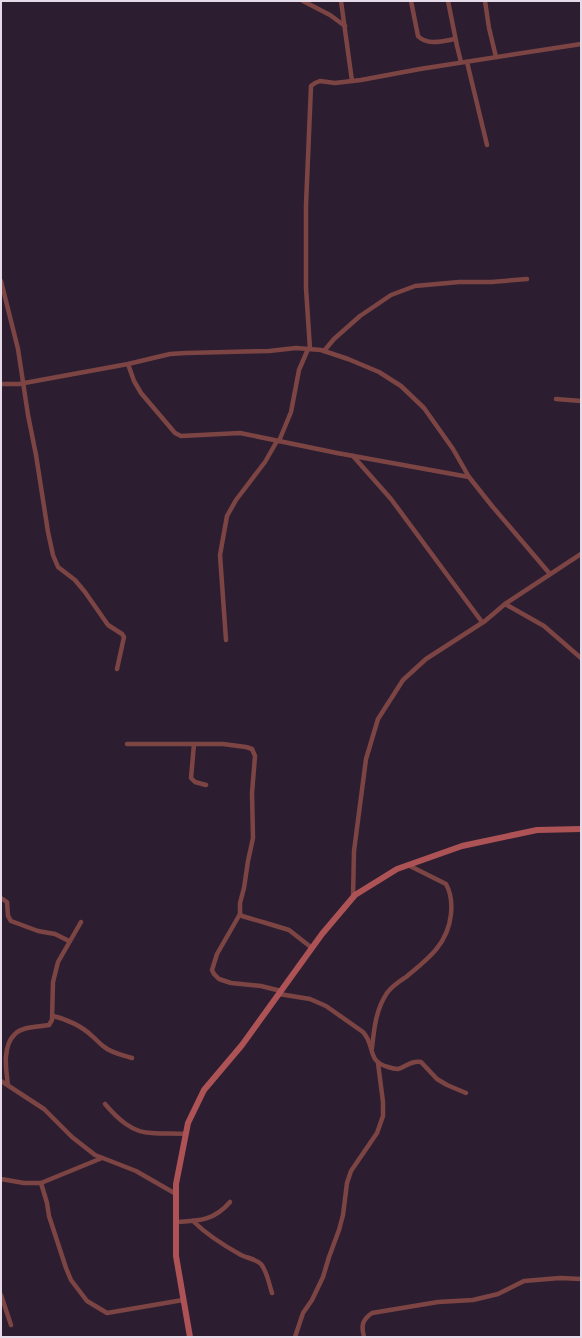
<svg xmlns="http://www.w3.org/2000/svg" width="582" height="1338" font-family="'Space Grotesk',sans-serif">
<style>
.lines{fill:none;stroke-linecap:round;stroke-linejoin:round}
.minor{stroke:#7d4444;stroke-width:4.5}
.secondary{stroke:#ae5355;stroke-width:6}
</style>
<rect width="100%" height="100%" fill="#2c1e30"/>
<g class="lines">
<g class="minor">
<polyline points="303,1 330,15 345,26"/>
<polyline points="341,1 352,81"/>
<path d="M411,1L418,36C427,46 444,41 455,39"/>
<polyline points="448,1 457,46 461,62"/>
<polyline points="485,1 489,28 496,57"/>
<polyline points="467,62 487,145"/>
<polyline points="1,281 18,349 28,415 36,455 48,532 53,555 58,567 75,580 85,592 108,625 122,634 124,637 117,669"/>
<polyline points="310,349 306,288 306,205 311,86 315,83 320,81 335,83 361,80 420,69 581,44"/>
<polyline points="324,351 334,339 360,316 391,295 415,286 459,282 491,282 527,279"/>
<polyline points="128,364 134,381 141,393 175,433 181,436 240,433 337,453 469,477"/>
<polyline points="1,384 19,384 128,364 170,354 186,353 269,351 296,348 321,350 348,359 379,372 401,386 424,408 453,449 469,477 492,506 550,574"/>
<polyline points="556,399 581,401"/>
<polyline points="279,441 291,412 299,370 308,349"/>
<polyline points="353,456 391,499 482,622"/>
<polyline points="505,604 544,626 581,658"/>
<polyline points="226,640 220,555 227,516 236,500 265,462 277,441"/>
<polyline points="127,744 223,744 246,747 252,749 255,756 252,793 253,838 248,861 244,888 240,903 240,914 242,916 266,923 289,930 312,948"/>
<polyline points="194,744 191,778 195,782 206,785"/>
<polyline points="1,898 7,902 8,916 11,921 38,931 55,934 69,941"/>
<polyline points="353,898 354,851 366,759 378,719 403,680 426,659 485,621 505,604 581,554"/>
<polyline points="240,914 217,954 212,970 214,974 219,979 231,983 261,986 281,991"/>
<path d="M279,994L310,999L326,1006L363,1032C376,1046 366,1061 388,1067C391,1068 395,1069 398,1069C406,1067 411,1060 421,1062L437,1079L447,1085L466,1093"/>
<path d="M53,1016C66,1019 82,1026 92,1036C96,1039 99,1043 103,1046C111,1053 122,1055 132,1058"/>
<path d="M372,1048C374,1029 376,1009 387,993C392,986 400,981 406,977C428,959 448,944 451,914C452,904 451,893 446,884L408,865"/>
<polyline points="1,1081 44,1109 72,1137 95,1155 136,1171 176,1194"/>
<path d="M8,1085C6,1070 2,1046 15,1034C23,1026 39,1027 49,1025L52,1020L53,982L58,962L81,922"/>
<path d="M105,1104C117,1118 132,1133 152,1133C163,1134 175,1133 186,1134"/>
<polyline points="1,1179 24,1183 41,1183 102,1158"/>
<polyline points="41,1183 47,1203 49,1216 66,1268 71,1280 87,1301 107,1313 183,1300"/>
<path d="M193,1221C207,1235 223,1245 241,1255C247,1258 256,1259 261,1264C267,1271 269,1284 272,1293"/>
<path d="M176,1222C198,1221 214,1221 230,1202"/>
<polyline points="1,1295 11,1325"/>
<polyline points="295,1337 303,1313 312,1300 323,1277 329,1257 339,1230 343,1215 347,1183 351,1171 377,1133 383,1116 383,1102 378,1063"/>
<path d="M364,1337C361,1326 362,1320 372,1313L438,1302L473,1300L498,1294L524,1281L560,1278L581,1279"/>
</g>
<polyline class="secondary" points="190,1337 176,1256 176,1184 188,1123 204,1090 242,1045 322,934 355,895 397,869 462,846 537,830 581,829"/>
</g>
<rect width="582" height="1338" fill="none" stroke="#e6dce9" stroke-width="4"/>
</svg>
